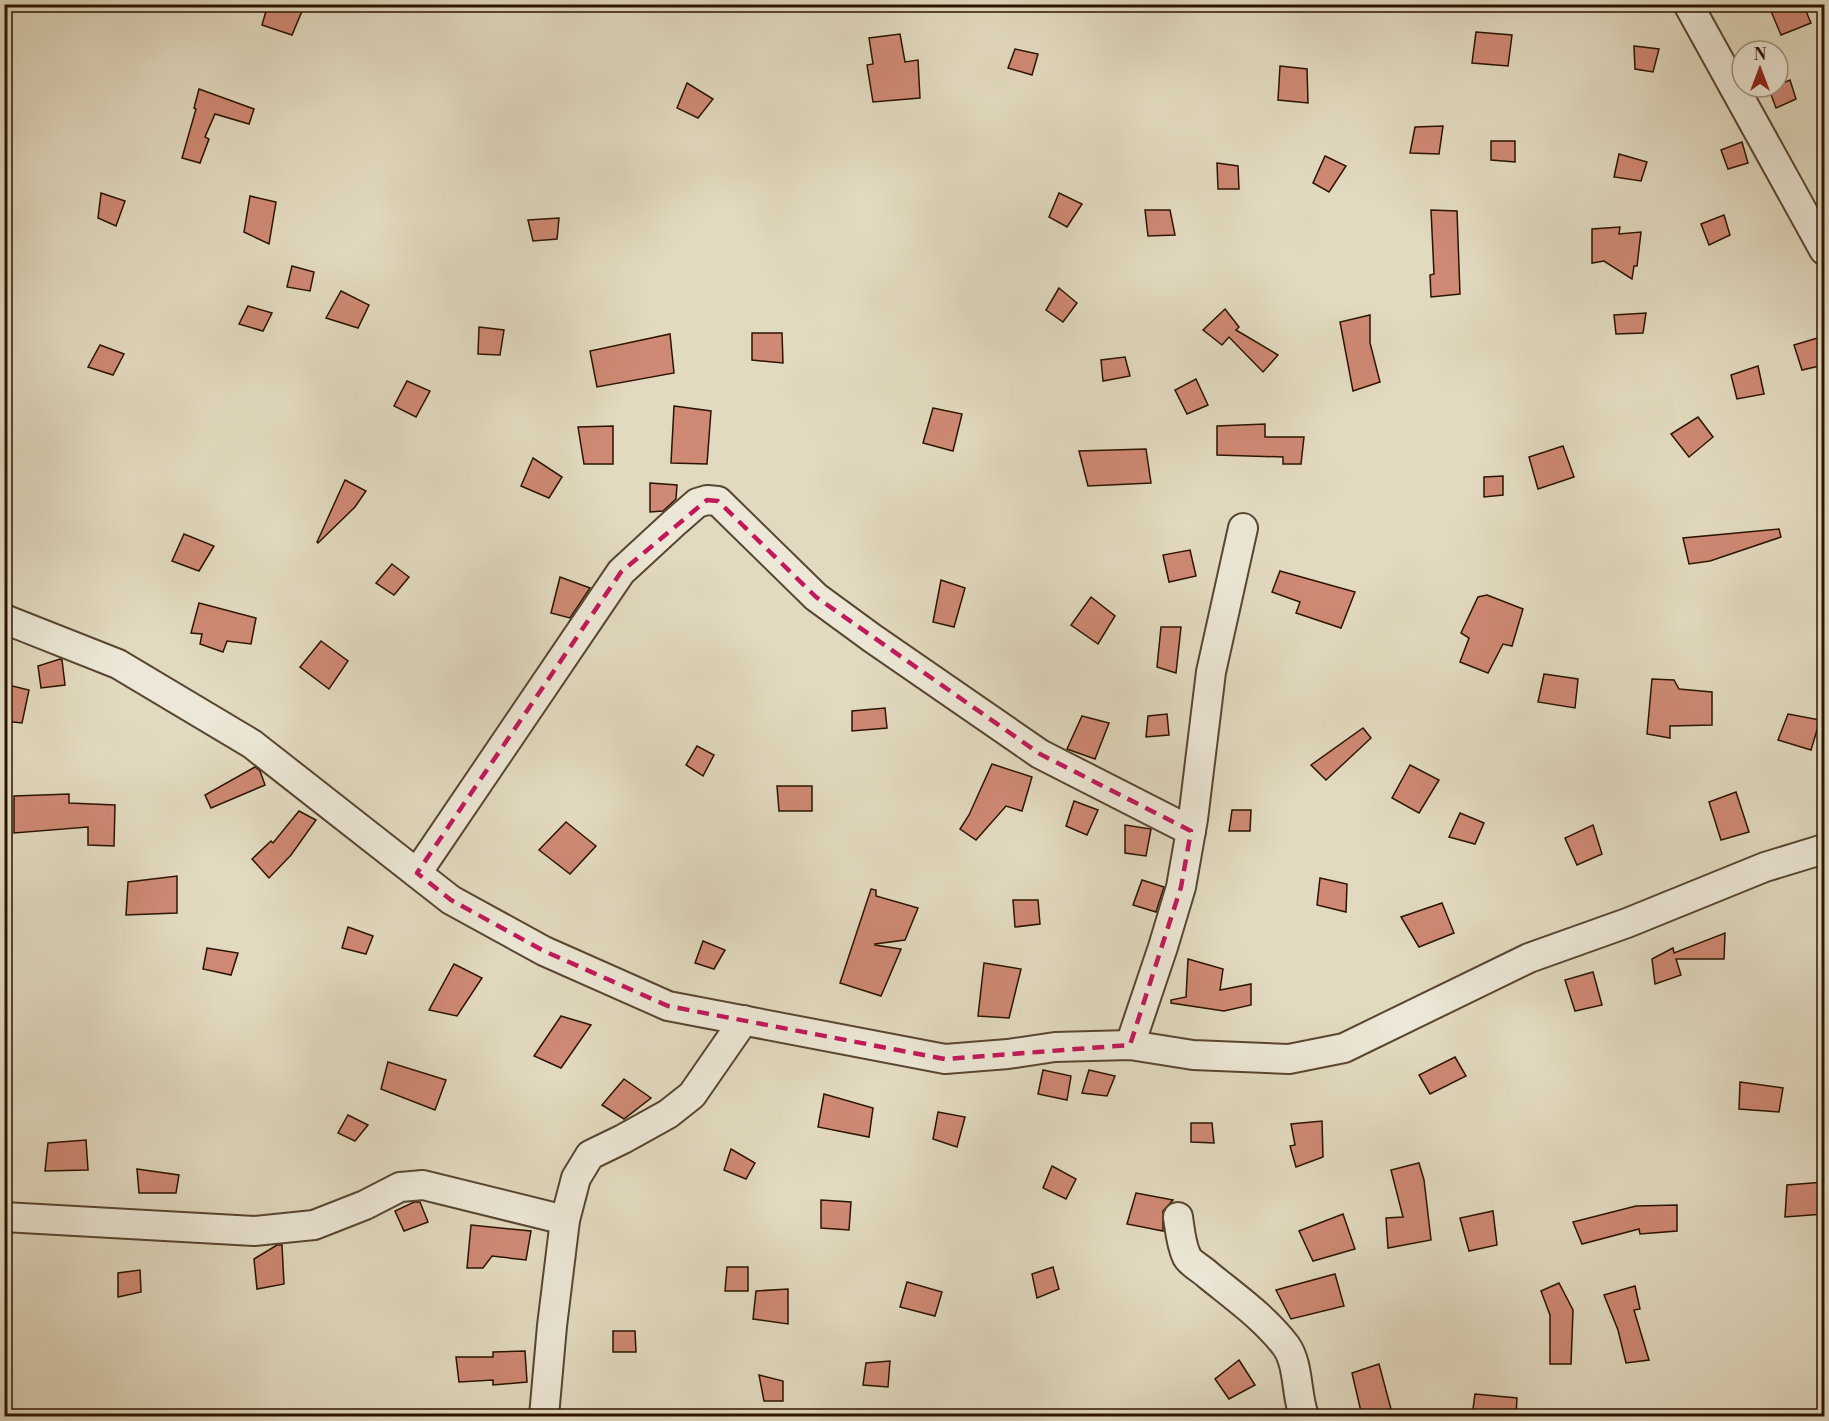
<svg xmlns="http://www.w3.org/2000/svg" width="1829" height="1421" font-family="'Libre Bodoni',serif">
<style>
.building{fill:#cf8974;stroke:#2b1400;stroke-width:1.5}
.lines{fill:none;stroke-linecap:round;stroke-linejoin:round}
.street-casing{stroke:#594630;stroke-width:32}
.street{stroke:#ece7d6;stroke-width:28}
.marked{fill:none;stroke:#c2185b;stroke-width:4.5;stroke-dasharray:12 8;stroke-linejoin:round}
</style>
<rect width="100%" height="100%" fill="#e2dac0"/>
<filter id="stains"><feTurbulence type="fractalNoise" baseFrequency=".00333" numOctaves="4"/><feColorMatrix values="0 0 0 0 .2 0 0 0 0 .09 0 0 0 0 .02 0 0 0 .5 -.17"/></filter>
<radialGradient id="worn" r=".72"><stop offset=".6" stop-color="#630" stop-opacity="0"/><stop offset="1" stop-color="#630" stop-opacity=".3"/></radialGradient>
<g class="building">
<polygon points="268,4 305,4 292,35 262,25"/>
<polygon points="1768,4 1803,4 1811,23 1781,35"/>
<polygon points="1476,32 1512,35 1508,66 1472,63"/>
<polygon points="900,34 905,62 918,60 920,98 873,102 867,65 873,64 869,38"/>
<polygon points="1634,46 1659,49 1653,72 1635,69"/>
<polygon points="1015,49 1038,54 1032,75 1008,68"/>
<polygon points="1280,66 1307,69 1308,103 1278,100"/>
<polygon points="1790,80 1796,99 1776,108 1769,89 1778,87 1778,85"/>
<polygon points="687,83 713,99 698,118 677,108"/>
<polygon points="199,89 254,109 249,124 215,114 205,137 209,139 200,163 182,158 196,109 194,108"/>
<polygon points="1443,126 1439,154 1410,153 1415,127"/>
<polygon points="1491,141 1515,141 1515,162 1491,160"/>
<polygon points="1742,142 1748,163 1728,169 1721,150"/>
<polygon points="1619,154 1647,162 1641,181 1614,177"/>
<polygon points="1325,156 1346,166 1329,192 1313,183"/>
<polygon points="1217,163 1238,166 1239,189 1218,189"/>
<polygon points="101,193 125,201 116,226 98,218"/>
<polygon points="1059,193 1082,204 1067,227 1049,217"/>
<polygon points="250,196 276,202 269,244 244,232"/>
<polygon points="1145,210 1170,210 1175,235 1148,236"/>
<polygon points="1431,210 1457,211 1460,294 1431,297 1430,275 1434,274"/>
<polygon points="1724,215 1730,235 1709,245 1701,224"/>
<polygon points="559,218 557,239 533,241 528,220"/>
<polygon points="1620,227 1619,234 1641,232 1637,266 1634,266 1632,279 1604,261 1592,263 1592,229"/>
<polygon points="292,266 314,272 310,291 287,287"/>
<polygon points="1059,288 1077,303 1063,322 1046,310"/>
<polygon points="341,291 369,305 358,328 326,318"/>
<polygon points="248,306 272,313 263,331 239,324"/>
<polygon points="1225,309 1239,327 1236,330 1278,355 1263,372 1229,337 1222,345 1203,330"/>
<polygon points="1646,313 1643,333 1616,334 1614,315"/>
<polygon points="1370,315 1370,343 1380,382 1353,391 1340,322"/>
<polygon points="479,327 504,330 500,355 478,354"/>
<polygon points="752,333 782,333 783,363 752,360"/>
<polygon points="670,334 674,373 597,387 590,351"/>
<polygon points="1824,336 1824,365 1802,370 1794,345"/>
<polygon points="100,345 124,354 113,375 88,367"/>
<polygon points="1125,357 1130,376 1103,381 1101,360"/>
<polygon points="1758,366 1764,394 1737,399 1731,375"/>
<polygon points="1196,379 1208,405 1187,414 1175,390"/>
<polygon points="407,381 430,391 416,417 394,406"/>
<polygon points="674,406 711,411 707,464 671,463"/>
<polygon points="933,408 962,414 953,451 923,443"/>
<polygon points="1698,417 1713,437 1689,457 1671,434"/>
<polygon points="1265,424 1265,437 1304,437 1301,464 1283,464 1283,457 1217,455 1217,426"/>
<polygon points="613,426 613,464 584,464 578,427"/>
<polygon points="1563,446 1574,477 1538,489 1529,457"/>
<polygon points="1146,449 1151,483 1088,486 1079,451"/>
<polygon points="533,458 562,477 549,498 521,486"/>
<polygon points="1503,476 1503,495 1484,497 1484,477"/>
<polygon points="345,480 366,491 355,507 318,543 317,542"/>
<polygon points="650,483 677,485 676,499 663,511 650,512"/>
<polygon points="1779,529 1781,537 1710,561 1689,564 1683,538"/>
<polygon points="184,534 214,546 199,571 172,561"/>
<polygon points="1190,550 1196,576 1169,582 1163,555"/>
<polygon points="392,564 409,577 394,595 376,583"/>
<polygon points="1280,571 1355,592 1341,628 1296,613 1300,602 1272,592"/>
<polygon points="560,577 590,588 570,618 551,613"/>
<polygon points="941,580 965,588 954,627 933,622"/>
<polygon points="1487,595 1523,609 1512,646 1503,644 1488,673 1460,662 1469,638 1461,633 1478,597"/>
<polygon points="1091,597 1115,616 1098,644 1071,625"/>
<polygon points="199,603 256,618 251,644 227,641 223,652 200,644 202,634 191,633"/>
<polygon points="1161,627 1181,627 1176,673 1157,667"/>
<polygon points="321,641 348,661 329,689 300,667"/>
<polygon points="60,659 62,660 65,685 41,688 38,666"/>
<polygon points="1544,674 1578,679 1575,708 1538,702"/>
<polygon points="1652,679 1674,680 1679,689 1712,692 1712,725 1670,726 1670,738 1647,734"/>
<polygon points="4,684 29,690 22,723 4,721"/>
<polygon points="885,708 887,728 852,731 852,711"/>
<polygon points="1167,714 1169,735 1146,737 1148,716"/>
<polygon points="1788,714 1820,720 1811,750 1778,740"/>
<polygon points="1082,716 1109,723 1095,759 1067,749"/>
<polygon points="1363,728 1371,738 1326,780 1311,765"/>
<polygon points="697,746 714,755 703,776 686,765"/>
<polygon points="992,764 1032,777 1022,811 1006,806 976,840 960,829 969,815"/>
<polygon points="1410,765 1439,780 1419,813 1392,798"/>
<polygon points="255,767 260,771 265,785 211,808 205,795"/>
<polygon points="777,786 812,786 812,811 779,811"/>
<polygon points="1736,792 1749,832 1721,840 1709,802"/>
<polygon points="69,794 69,803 115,805 114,846 88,845 88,827 14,833 14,796"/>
<polygon points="1074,801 1098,810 1087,835 1066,826"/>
<polygon points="1232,810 1251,810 1250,831 1229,831"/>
<polygon points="299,811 316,820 291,855 269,878 252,859 271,841 273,843"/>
<polygon points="1460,813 1484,823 1475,844 1449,837"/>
<polygon points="566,822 596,846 570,874 539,850"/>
<polygon points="1125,825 1151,829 1146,856 1125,853"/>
<polygon points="1593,825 1602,854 1577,865 1565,838"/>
<polygon points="177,876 177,913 126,915 128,882"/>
<polygon points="1320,878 1347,884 1346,912 1317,905"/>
<polygon points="1142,880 1164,887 1156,912 1133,905"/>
<polygon points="871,889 876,890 876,896 918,908 905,940 875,944 875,945 901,949 881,996 840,983"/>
<polygon points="1013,900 1038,900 1040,924 1015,927"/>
<polygon points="1442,903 1454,933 1419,947 1401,917"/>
<polygon points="348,927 373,936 366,954 342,948"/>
<polygon points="1725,933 1724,959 1676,959 1681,975 1655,984 1652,959 1673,948 1674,953"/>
<polygon points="703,941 725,950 714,969 695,963"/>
<polygon points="207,948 238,953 231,975 203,969"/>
<polygon points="1188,959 1223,969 1220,990 1251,984 1251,1005 1224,1011 1171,1003 1171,1000 1186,997"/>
<polygon points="984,963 1021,969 1009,1018 978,1016"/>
<polygon points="454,964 482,978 457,1016 429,1010"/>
<polygon points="1593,972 1602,1005 1575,1011 1565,980"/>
<polygon points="561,1016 591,1025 561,1068 534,1056"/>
<polygon points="1455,1057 1466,1076 1430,1094 1419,1075"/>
<polygon points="388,1062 446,1080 435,1110 381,1089"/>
<polygon points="1043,1070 1071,1076 1067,1100 1038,1094"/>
<polygon points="1089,1070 1115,1076 1107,1096 1082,1093"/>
<polygon points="624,1079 651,1098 624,1119 602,1105"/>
<polygon points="1740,1082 1783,1088 1779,1112 1739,1109"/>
<polygon points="824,1094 873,1108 869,1137 818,1127"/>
<polygon points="938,1112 965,1117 957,1147 933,1139"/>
<polygon points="348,1115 368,1125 355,1141 338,1133"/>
<polygon points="1322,1121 1323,1157 1296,1167 1290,1146 1295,1145 1291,1124"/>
<polygon points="1191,1123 1212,1123 1214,1143 1191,1142"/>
<polygon points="86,1140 88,1170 45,1171 48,1143"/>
<polygon points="731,1149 755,1163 746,1179 724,1170"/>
<polygon points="1419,1163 1424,1180 1431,1240 1388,1248 1386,1218 1403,1217 1391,1170"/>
<polygon points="1052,1166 1076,1179 1066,1199 1043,1188"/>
<polygon points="137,1169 179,1175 176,1193 139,1193"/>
<polygon points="1824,1182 1824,1214 1785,1217 1787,1185"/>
<polygon points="1136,1193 1173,1200 1163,1211 1163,1231 1127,1224"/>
<polygon points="821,1200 851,1202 849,1230 821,1228"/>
<polygon points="414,1202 420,1202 428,1222 404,1231 395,1211"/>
<polygon points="1677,1205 1677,1231 1640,1234 1639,1229 1582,1244 1573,1222 1636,1206"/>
<polygon points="1493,1211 1497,1245 1469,1251 1460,1218"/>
<polygon points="1343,1214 1355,1249 1313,1261 1299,1231"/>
<polygon points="471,1225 531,1231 526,1260 492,1256 483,1268 467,1268"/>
<polygon points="277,1245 282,1245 284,1284 257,1289 254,1259"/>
<polygon points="727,1267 748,1267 748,1291 725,1291"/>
<polygon points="1053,1267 1059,1289 1037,1298 1032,1274"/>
<polygon points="140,1270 141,1292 118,1297 118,1273"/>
<polygon points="1335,1274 1344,1306 1291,1319 1276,1290"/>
<polygon points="907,1282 942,1292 935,1316 900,1307"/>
<polygon points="1559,1283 1573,1310 1571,1364 1550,1364 1550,1315 1541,1291"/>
<polygon points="1635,1286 1640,1309 1634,1310 1649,1360 1626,1363 1618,1330 1604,1295"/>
<polygon points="788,1289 788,1324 753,1319 756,1291"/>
<polygon points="613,1331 635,1331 636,1352 613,1352"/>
<polygon points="525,1351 527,1382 493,1385 493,1380 459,1382 456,1357 493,1357 493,1352"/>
<polygon points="1239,1360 1255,1385 1229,1399 1215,1379"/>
<polygon points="890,1361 888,1387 863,1385 866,1363"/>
<polygon points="1379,1364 1391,1409 1362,1416 1352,1373"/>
<polygon points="759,1375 783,1381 783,1401 764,1401"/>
<polygon points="1475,1394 1517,1398 1516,1416 1472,1416"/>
</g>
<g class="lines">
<g class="street-casing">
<g id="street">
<polyline points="1688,4 1824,250"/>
<polyline points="4,619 118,664 252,744 451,900 544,951 668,1006 945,1059 1008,1054 1055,1047 1130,1045 1193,1055 1289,1059 1344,1048 1529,958 1627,923 1765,867 1824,849"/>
<polyline points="417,873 621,572 673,524 697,503 707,500 718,501 816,597 872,638 1040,754 1191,831"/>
<polyline points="1130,1045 1163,947 1181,887 1193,819 1211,672 1243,528"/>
<polyline points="4,1217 254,1231 314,1225 365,1205 400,1187 423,1185 565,1220"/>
<path d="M1178,1217C1180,1230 1181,1245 1187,1257C1191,1264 1202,1269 1208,1275C1235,1297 1265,1318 1286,1346C1299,1364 1296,1395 1304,1416"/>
<polyline points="544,1416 552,1326 565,1220 576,1178 590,1155 623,1139 668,1114 692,1095 744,1020"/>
</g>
</g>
<use href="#street" class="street"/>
</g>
<path class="marked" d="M707,500L718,501L816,597L1040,754L1191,831L1181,887L1130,1045L945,1059L668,1006L544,951L451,900L417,873L621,572Z"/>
<rect width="1829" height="1421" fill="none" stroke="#e2dac0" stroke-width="24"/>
<rect x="6" y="6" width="1817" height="1409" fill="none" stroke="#2b1400" stroke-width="3"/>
<rect x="12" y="12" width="1805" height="1397" fill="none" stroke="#2b1400" stroke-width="1.5"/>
<g transform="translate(1760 69)"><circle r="28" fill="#ece7d6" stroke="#9f9380" stroke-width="1.5"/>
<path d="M0-4.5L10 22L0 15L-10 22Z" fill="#8f2418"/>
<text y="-9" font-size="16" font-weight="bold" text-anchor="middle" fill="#2b1400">N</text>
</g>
<rect width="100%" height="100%" filter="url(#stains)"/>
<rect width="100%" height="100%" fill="url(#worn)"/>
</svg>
